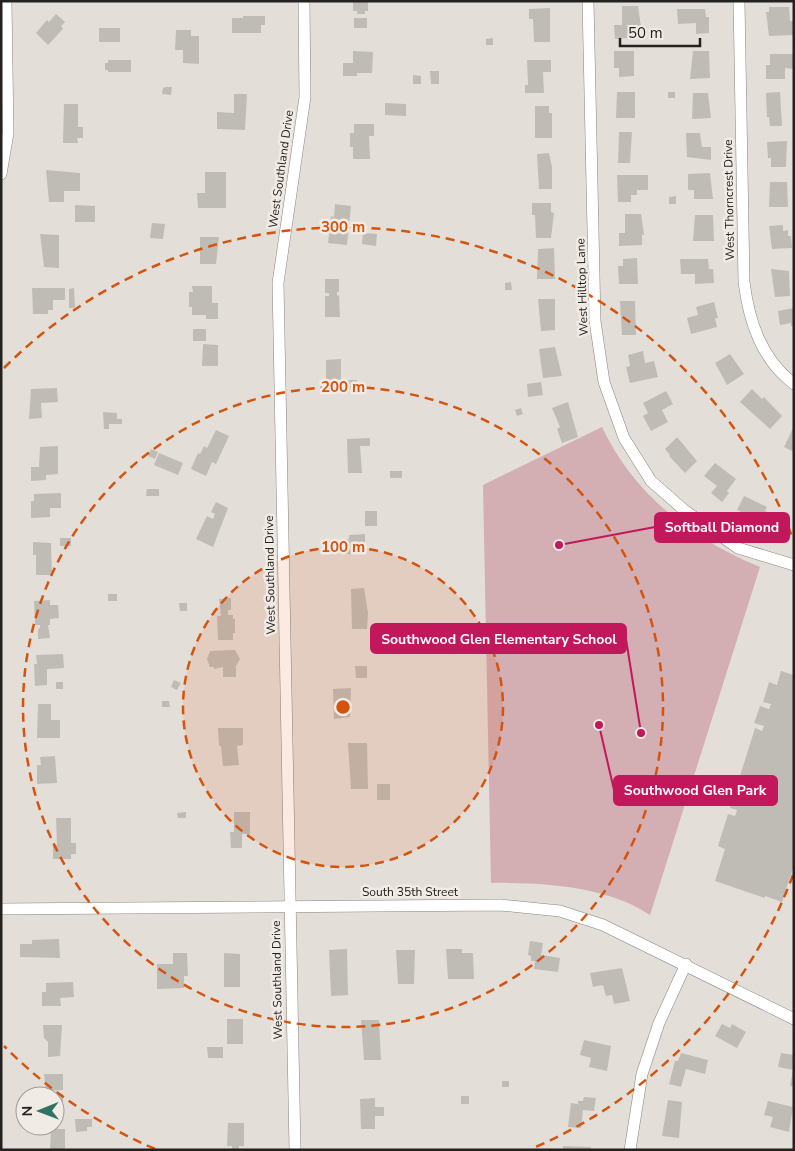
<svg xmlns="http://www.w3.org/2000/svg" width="795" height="1151" font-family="'Nunito Sans',sans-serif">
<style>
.green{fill:#d3aeb2}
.building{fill:#bfbcb6}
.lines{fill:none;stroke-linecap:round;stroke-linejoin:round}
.minor-casing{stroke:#8a8480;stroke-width:12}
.minor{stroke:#fff;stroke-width:11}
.ring{fill:none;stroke:#d4540e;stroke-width:2.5;stroke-dasharray:9 6}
.labels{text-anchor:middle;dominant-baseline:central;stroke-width:5;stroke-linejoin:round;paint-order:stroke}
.street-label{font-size:12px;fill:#242220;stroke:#f1ebe6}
.centre{fill:#d4540e;stroke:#f1ebe6;stroke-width:2.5}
.ring-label{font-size:15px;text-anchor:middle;font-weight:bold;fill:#d4540e;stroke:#f1ebe6;stroke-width:5;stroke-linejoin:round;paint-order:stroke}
.leader{fill:none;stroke:#c2185b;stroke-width:2}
.callout-dot{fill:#c2185b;stroke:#f1ebe6;stroke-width:2}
.callout{fill:#c2185b;stroke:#c2185b;stroke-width:2}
.callout-label{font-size:14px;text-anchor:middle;font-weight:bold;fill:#fff}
</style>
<rect width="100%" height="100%" fill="#e4ded9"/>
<path class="green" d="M602,427C634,495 692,539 760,567L650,915C608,886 541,882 491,883L483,485Z"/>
<g class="building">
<polygon points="353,1 368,1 368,11 365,11 365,14 357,14 357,11 353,11"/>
<polygon points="622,6 638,6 641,27 638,27 638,37 615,39 614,25 622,25"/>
<polygon points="769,7 789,7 790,21 794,21 794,35 769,36 766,12 769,12"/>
<polygon points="550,8 550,42 534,42 533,19 529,19 529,9"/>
<polygon points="677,9 705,9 706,17 709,17 709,33 696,34 696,23 678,24"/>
<polygon points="56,14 65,22 61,26 63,29 48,45 36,33 47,20 49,22"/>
<polygon points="243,16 265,16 265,25 261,25 261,33 232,33 232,18 243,18"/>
<rect x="354" y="18" width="13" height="10"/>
<rect x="99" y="28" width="21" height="14"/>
<polygon points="176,30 191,30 191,36 199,36 199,64 183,63 183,50 175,50"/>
<polygon points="493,38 493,45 486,45 486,39"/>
<polygon points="353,51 373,52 372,73 357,73 357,76 343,76 343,63 353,63"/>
<polygon points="614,51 634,51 634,76 619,77 619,68 614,68"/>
<polygon points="693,51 709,51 710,78 690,79"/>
<polygon points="770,54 794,54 794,69 785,68 785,79 766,79 766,65 770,65"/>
<polygon points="108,60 131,60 131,72 108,72 108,70 105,70 105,63 108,63"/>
<polygon points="527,60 551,60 551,72 543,72 544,93 525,93 525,85 528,85"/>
<polygon points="430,71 439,71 439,84 431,84"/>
<polygon points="413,75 421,76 421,84 413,84"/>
<polygon points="166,87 172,87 171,95 162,94 163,88"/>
<polygon points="617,92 635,92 635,118 616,118"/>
<rect x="668" y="92" width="7" height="6"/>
<polygon points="780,92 782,126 770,126 769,117 767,117 766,93"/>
<polygon points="693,93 708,93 711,118 692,119"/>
<polygon points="234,94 247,94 245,130 217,129 217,112 234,113"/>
<polygon points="385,103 406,104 406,116 385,115"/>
<polygon points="64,104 78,104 78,127 83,127 83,138 77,138 78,143 63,143"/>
<polygon points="535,106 549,106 549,113 552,113 552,138 535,138"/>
<polygon points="354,124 374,124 374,136 369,136 370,159 353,159 353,147 350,147 350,133 354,133"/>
<polygon points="619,132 632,132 630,163 618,163"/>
<polygon points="686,133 700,133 702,147 711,147 711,160 687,157"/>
<polygon points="787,141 786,167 771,167 771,158 768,158 767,142"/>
<polygon points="549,153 552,167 552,189 539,189 537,154"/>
<polygon points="46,170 80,173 80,191 64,191 64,202 49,202"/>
<polygon points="205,172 226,172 226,208 198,208 197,193 205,193"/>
<polygon points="710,173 713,199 694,199 694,190 688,190 688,174"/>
<polygon points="617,175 648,175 648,190 637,190 637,195 631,195 631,202 618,202"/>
<polygon points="770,182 787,182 788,207 769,207"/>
<polygon points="676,196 676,204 669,204 669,197"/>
<polygon points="532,203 551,203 551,212 554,213 551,238 536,238 535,215 532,215"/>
<polygon points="335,204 351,206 347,245 328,243 331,216 334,217"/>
<polygon points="75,205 95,206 95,222 75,222"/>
<polygon points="625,214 641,214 644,235 642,235 642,245 619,246 619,233 625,233"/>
<polygon points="695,215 713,215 714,241 693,241"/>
<polygon points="152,223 165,224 163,239 150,238"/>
<polygon points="783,225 783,231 788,230 788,236 791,236 792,248 772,249 769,226"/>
<polygon points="363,233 377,234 376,246 362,244"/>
<polygon points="40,234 59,235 59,268 44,267"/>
<polygon points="200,237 219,237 216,264 200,264"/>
<polygon points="554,248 555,279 537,279 538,249"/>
<polygon points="637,258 638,284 619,284 618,266 623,266 623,259"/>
<polygon points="680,259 708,259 709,269 713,269 714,283 695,284 695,274 681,274"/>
<polygon points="771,269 789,271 790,296 775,297"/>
<polygon points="325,279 339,279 339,292 337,292 337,296 339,295 340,317 325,317 325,296 329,296 329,293 325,293"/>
<polygon points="511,282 512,290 505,290 505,283"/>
<polygon points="192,286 212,286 212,303 218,303 218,319 206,319 206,315 192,315 192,307 189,307 189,292 193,292"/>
<polygon points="32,288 65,288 65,300 53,300 53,310 48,310 48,314 33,314"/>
<polygon points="74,288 75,308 69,308 69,289"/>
<polygon points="538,299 555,299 555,330 541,331"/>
<polygon points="620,301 635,301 636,335 622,335"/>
<polygon points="714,302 718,318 715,318 717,327 691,334 687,318 698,315 696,307"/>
<polygon points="794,308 794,326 791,326 791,323 780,325 778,311"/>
<rect x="193" y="329" width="13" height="12"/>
<polygon points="203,344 218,345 218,366 202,366"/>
<polygon points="555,347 562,376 543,378 539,349"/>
<polygon points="643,351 645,363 654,361 658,377 630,383 626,367 630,366 628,355"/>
<polygon points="730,354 744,374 727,385 715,363"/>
<polygon points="341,359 341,381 326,381 326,360"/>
<polygon points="344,380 357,380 357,390 345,390"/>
<polygon points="541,382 543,395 528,397 527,384"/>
<polygon points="57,388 58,402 41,403 42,418 29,419 31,389"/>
<polygon points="752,389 762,399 764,397 782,416 770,429 740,402"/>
<polygon points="666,391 673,404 662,410 668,422 651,431 643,416 648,413 643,403"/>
<polygon points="568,402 578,437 562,443 557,429 560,427 552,408"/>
<polygon points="521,408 523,414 517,416 515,410"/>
<polygon points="103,412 117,413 117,419 122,419 122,424 109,424 109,429 104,429"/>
<polygon points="794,426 794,452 784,447"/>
<polygon points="216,430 229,436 216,464 212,462 206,476 191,469 198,453 200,454 204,446 207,448"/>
<polygon points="677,437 697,461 685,473 669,456 670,455 665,449"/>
<polygon points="370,438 370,446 360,446 362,473 348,473 347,439"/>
<polygon points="58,446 58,474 46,475 46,480 31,481 31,467 39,467 40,447"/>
<polygon points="151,449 158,452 155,459 148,456"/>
<polygon points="159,453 183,463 178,475 154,465"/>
<polygon points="715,463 736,479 727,491 729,493 722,502 711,493 717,486 704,476"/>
<rect x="390" y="471" width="12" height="7"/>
<polygon points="147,489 159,489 159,496 146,496"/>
<polygon points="61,493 61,508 50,508 50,517 31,518 31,501 34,501 34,494"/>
<polygon points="744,496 767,507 765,511 774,515 768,527 744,516 745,514 737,510"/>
<polygon points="216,502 228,508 213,547 196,539 207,516 213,519 215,514 211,512"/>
<rect x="365" y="511" width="12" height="15"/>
<polygon points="365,534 365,554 345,554 345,539 349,539 349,535"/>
<rect x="60" y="538" width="11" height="8"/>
<polygon points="33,542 51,543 52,575 36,575 36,555 33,555"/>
<polygon points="364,588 368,613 367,629 352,629 351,589"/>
<rect x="108" y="594" width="9" height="7"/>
<polygon points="231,598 231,610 228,610 228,615 233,615 233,619 235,619 235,633 233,633 233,640 218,640 217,616 221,616 219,599"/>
<polygon points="50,600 50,605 58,605 59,618 50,619 50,625 48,625 50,638 38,639 38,629 40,628 40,625 35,625 34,601"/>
<polygon points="179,603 187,603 187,611 180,611"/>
<polygon points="235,650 240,659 236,666 236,677 223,677 223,667 214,669 214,667 210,667 207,659 210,651"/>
<polygon points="63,654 64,668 47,669 47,685 35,686 34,664 37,664 36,655"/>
<polygon points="355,666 367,666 367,678 356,678"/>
<polygon points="781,671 794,675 794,865 782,902 765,896 765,898 715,881 725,849 718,846 728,814 735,816 737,810 730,808 755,728 762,731 764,726 754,723 760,706 769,709 771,704 763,702 769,682 777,685"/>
<polygon points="174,680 181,683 177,690 171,687"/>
<rect x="56" y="682" width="7" height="7"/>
<polygon points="351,688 350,717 334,719 333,689"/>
<polygon points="162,701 169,701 170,707 162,707"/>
<polygon points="38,704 51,704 51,720 60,720 60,738 37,738"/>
<polygon points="218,728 243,728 243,745 237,746 239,765 223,766 221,746 219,746"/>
<polygon points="348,743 367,743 368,789 351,789"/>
<polygon points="55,756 57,783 37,784 37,765 41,765 40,757"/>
<rect x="377" y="784" width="13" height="16"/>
<polygon points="186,812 186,818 178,818 177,813"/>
<polygon points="234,812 250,812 250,834 242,834 242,848 231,848 230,832 234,832"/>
<polygon points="56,818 71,818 71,843 76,843 76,854 71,854 71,859 53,859 53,845 57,845"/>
<polygon points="59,939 60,958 20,957 20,944 32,944 32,940"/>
<polygon points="530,941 543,943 541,955 560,958 558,972 534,969 535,961 531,961 531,956 528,955"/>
<polygon points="347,949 348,995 331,996 329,950"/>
<polygon points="446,949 462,949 462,953 473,953 474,979 448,979"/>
<polygon points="396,950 415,950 414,984 398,984"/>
<polygon points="173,953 187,953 188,976 184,976 184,988 157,989 157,964 173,964"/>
<polygon points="224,953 240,954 240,987 224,987"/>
<polygon points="622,968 630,1001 614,1004 612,995 606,996 603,985 593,987 590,973"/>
<polygon points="73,982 74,997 60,998 61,1006 42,1006 42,992 46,992 46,983"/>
<rect x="227" y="1019" width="16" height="25"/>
<polygon points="361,1020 379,1020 381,1060 364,1060"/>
<polygon points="722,1024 730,1028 732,1024 746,1032 737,1048 715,1036"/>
<polygon points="43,1025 62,1025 60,1056 48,1057 48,1042 44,1038"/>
<polygon points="584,1040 611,1046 607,1071 589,1067 591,1058 580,1055"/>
<polygon points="207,1047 223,1047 223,1058 208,1058"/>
<polygon points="681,1053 708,1060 705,1074 686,1069 681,1087 669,1084 675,1061 678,1061"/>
<polygon points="781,1053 794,1055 794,1087 790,1086 793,1070 778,1067"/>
<polygon points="44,1074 63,1074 63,1090 46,1091"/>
<rect x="502" y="1081" width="7" height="6"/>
<polygon points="51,1094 63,1094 63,1106 55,1106 55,1096"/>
<rect x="461" y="1096" width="8" height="8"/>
<polygon points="584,1097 596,1098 594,1111 583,1110 581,1128 568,1127 571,1103 578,1104 578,1101 583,1101"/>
<polygon points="375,1098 375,1107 384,1107 384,1116 375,1116 375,1129 361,1129 360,1099"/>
<polygon points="668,1100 682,1102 679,1138 662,1136"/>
<polygon points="768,1101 793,1107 789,1132 770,1127 773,1117 764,1115"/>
<polygon points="75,1119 92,1119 92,1127 87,1127 87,1131 76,1132"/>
<polygon points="228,1123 244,1123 244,1146 239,1146 239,1150 232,1150 232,1146 227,1146"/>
<polygon points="51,1129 65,1129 65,1150 50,1150"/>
<polygon points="563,1146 591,1147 591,1150 563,1150"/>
</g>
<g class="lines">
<g class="minor-casing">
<g id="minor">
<polyline points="588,1 595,321 604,382 624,438 651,481 684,510 738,548 794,565"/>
<path d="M739,1L744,282C749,321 761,359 794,384"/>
<polyline points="1,174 8,133 6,1"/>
<polyline points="1,909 500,905 560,911 603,925 794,1019"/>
<polyline points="295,1150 278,283 305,97 304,1"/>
<polyline points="630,1150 642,1074 659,1023 686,964"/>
</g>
</g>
<use href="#minor" class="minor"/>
</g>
<circle cx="343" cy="707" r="160" fill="#d4540e" fill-opacity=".12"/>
<g class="ring">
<circle cx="343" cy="707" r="160"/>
<circle cx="343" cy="707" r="320"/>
<path d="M793 875A480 480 0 0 1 531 1149M155 1149A480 480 0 0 1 4 1046M4 368A480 480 0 0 1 793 539"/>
</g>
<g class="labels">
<g class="street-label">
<text transform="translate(281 169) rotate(-82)">West Southland Drive</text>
<text transform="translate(729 200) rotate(-91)">West Thorncrest Drive</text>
<text transform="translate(582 287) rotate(-92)">West Hilltop Lane</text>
<text transform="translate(270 575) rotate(-91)">West Southland Drive</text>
<text x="410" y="892">South 35th Street</text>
<text transform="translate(277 980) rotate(-91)">West Southland Drive</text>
</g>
</g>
<circle cx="343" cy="707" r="8" class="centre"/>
<g class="ring-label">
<text x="343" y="232">300 m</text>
<text x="343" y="392">200 m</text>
<text x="343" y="552">100 m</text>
</g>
<path class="leader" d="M559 545L655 527M641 733L626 639M599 725L614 790"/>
<g class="callout-dot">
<circle cx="559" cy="545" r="5"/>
<circle cx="641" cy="733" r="5"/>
<circle cx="599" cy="725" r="5"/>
</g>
<g class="callout">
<rect x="655" y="513" width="134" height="29" rx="5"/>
<rect x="371" y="624" width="255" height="29" rx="5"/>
<rect x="614" y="776" width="163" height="29" rx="5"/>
</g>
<g class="callout-label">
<text x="722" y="532">Softball Diamond</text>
<text x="499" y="644">Southwood Glen Elementary School</text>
<text x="695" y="795">Southwood Glen Park</text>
</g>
<rect width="795" height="1151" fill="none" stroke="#242220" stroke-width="5"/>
<g transform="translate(40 1111) rotate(269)"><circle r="24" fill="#f1ebe6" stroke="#9f9b97"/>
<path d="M0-4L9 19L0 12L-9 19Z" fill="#307264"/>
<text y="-8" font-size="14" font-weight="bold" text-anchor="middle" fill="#242220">N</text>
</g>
<path d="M620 38v8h80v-8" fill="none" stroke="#242220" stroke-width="2.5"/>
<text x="628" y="38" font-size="15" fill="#242220" stroke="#f1ebe6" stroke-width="4" paint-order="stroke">50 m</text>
</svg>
